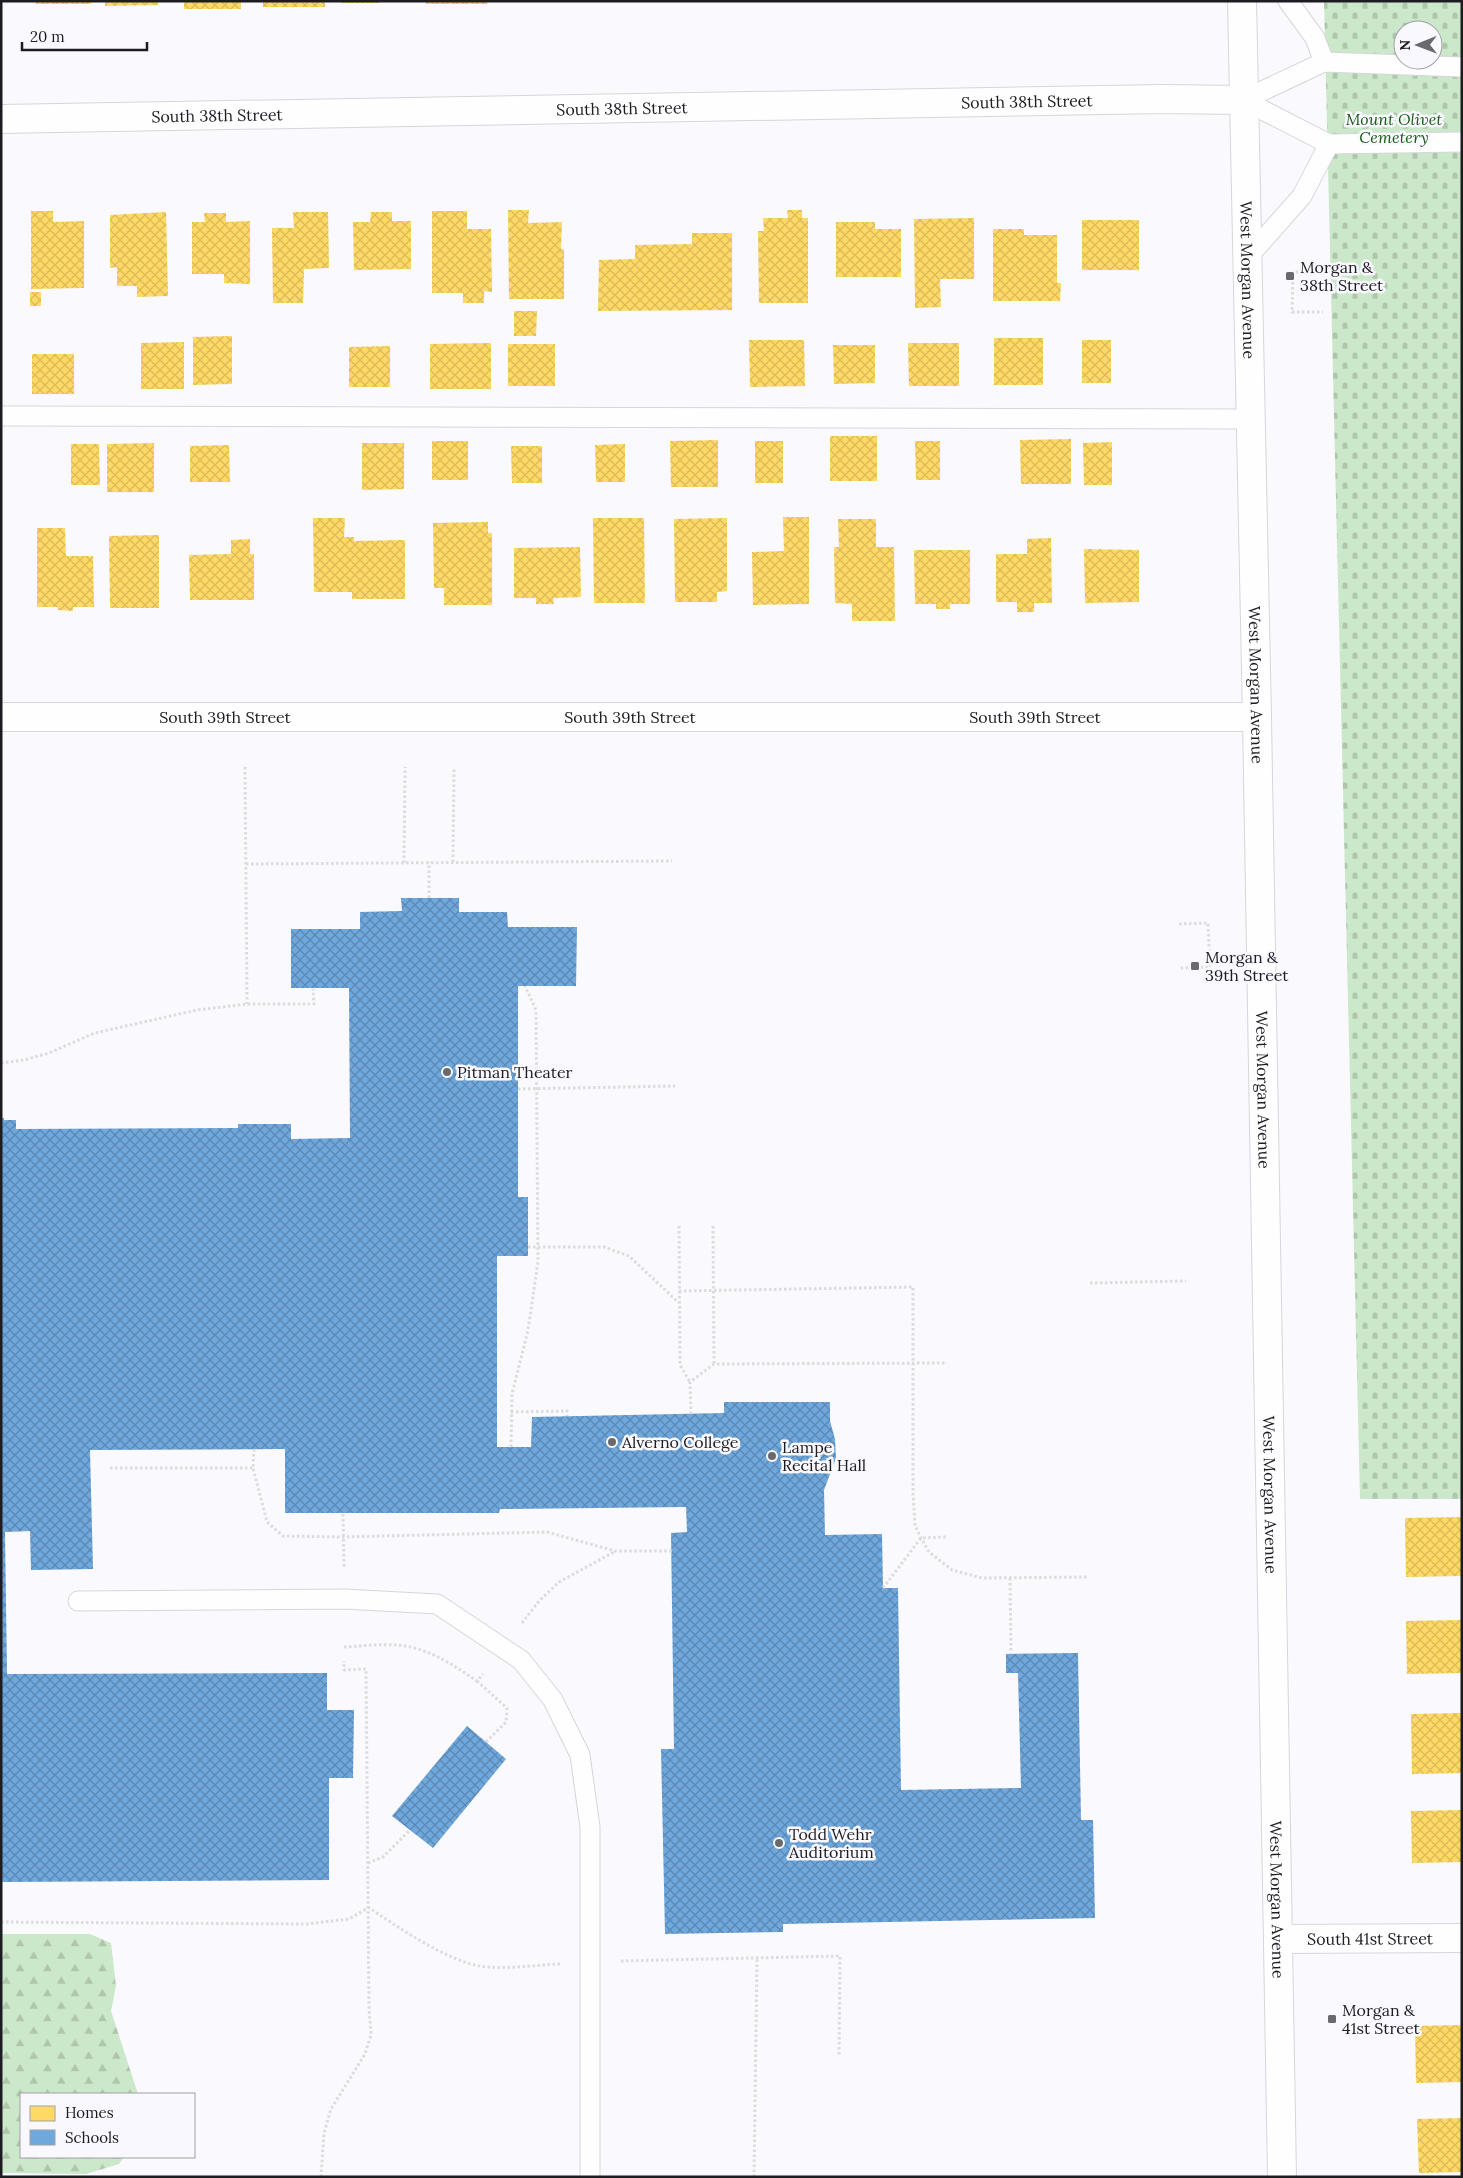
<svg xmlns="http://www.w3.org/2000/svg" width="1463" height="2178" font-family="Lora,serif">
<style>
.forest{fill:url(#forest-firs)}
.cemetery{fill:url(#cemetery-stones);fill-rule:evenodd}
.homes{fill:url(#homes-cross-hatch)}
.schools{fill:url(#schools-cross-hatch)}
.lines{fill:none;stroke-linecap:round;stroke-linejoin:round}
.lane-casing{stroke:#d6d6da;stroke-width:21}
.street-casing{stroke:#d6d6da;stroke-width:30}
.secondary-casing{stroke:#d6d6da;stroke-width:30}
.path{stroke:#dcdcdd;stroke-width:3;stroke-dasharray:2.5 2.5;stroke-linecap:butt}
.lane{stroke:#fefeff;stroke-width:19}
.street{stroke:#fefeff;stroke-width:28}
.secondary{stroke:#fefeff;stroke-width:28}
.poi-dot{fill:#6a696e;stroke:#f9f8fe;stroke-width:2}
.labels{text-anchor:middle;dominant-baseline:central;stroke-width:5;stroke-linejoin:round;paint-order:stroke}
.street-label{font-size:16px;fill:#1d1c21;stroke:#f9f8fe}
.park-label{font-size:16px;font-style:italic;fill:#195b14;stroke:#f9f8fe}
.poi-label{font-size:16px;fill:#1d1c21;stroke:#f9f8fe;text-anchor:start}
</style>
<defs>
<pattern id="forest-firs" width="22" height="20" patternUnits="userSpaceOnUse" patternTransform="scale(1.25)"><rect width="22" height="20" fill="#cce8ca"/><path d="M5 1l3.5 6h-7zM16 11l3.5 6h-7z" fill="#afc6ad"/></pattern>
<pattern id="cemetery-stones" width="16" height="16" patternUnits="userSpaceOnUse" patternTransform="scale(1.25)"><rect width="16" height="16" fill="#cce8ca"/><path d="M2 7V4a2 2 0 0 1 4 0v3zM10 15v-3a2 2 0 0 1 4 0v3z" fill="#afc6ad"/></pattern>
<pattern id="homes-cross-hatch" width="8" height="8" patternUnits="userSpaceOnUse" patternTransform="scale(1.25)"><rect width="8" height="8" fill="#ffd966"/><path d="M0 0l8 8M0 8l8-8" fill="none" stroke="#daba58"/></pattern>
<pattern id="schools-cross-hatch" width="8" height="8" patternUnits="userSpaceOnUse" patternTransform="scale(1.25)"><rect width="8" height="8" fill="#6fa8dc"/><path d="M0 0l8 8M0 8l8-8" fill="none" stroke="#5b88b2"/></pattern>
</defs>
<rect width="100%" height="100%" fill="#faf9fd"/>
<polygon class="forest" points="1,1934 90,1934 111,1943 116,1986 111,2011 138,2094 21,2094 21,2157 124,2157 119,2164 86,2174 1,2173"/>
<path class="cemetery" d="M1324,1H1462V1499H1360ZM1403,30H1433V60H1403Z"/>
<g class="homes">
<rect x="36" y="1" width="55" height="3"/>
<polygon points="105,1 158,1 158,5 105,6"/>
<rect x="184" y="1" width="57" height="8"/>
<rect x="263" y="1" width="62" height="6"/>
<rect x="342" y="1" width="37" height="2"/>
<rect x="426" y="1" width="61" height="3"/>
<polygon points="508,210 529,210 528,223 562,222 561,249 564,249 564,299 509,299"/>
<polygon points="787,210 802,210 802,218 808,218 808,303 759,303 758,231 764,231 763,218 788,218"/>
<polygon points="31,211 53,211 53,222 84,221 84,288 31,289"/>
<polygon points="432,211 467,211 467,229 491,229 492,292 484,291 484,303 463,303 463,293 432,293"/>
<polygon points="166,212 168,296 137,297 137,286 117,286 117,267 110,268 110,215"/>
<polygon points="293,212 328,212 329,268 304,269 303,303 273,303 272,228 294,228"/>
<polygon points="371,212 392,212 392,221 411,221 411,269 354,270 353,222 370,222"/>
<polygon points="204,213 226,213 226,222 250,221 250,284 224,283 224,274 192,274 192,222 205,222"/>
<polygon points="974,218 974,279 940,279 941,307 915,308 914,219"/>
<rect x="1082" y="220" width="57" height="50"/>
<polygon points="836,222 875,222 875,229 901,229 901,277 836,277"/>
<polygon points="993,229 1024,229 1024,235 1057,235 1057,283 1061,283 1060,301 993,301"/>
<polygon points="692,233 732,233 732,310 598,311 599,260 635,259 635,245 692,244"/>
<rect x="30" y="292" width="11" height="14"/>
<polygon points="514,311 537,311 536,336 514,336"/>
<polygon points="232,336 232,384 193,385 193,337"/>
<rect x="994" y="338" width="49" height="47"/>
<polygon points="749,340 804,340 805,386 750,387"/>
<rect x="1082" y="340" width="29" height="43"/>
<polygon points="184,342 184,389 141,389 141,343"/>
<polygon points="491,343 491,389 430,389 430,344"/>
<polygon points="908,343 959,343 959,386 909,386"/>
<rect x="508" y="344" width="47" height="42"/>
<polygon points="833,345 875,345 875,383 834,384"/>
<polygon points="390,346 390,387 349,387 349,347"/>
<rect x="32" y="354" width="42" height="40"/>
<rect x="830" y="436" width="47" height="45"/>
<polygon points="1071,439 1071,484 1021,484 1020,440"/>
<polygon points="718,440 718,487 671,487 670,441"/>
<rect x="432" y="441" width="36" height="39"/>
<rect x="755" y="441" width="28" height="42"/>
<polygon points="915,441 940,441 940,480 916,480"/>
<polygon points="1112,442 1112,485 1084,485 1083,443"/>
<polygon points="154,443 154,492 107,492 107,444"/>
<polygon points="362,443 404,443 404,489 362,490"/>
<polygon points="71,444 99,444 100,485 71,485"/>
<polygon points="625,444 625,482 596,482 595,445"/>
<polygon points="229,445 230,482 190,482 190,446"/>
<polygon points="511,446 542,446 542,483 512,483"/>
<polygon points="783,517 809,517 809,604 753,605 752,552 784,551"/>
<polygon points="313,518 345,518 344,537 354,537 354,541 405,540 405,599 352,599 352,592 314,592"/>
<polygon points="593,518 644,518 645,603 594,603"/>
<polygon points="727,518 727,591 717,592 717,602 675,602 674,519"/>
<polygon points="838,519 876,519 876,547 894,547 895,621 852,621 852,604 835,603 834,547 839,547"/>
<polygon points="488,522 488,533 492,533 492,605 444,605 444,588 434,588 433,523"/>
<polygon points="37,528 65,528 66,556 93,556 94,607 73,607 73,611 58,610 58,607 37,607"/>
<polygon points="159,535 159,608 110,608 109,536"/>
<polygon points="1051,538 1052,603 1034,603 1034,612 1017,612 1017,602 996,602 996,554 1027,554 1027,539"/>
<polygon points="250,539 250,554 254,554 254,600 190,600 189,555 231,554 231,540"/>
<polygon points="580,547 581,597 553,598 554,604 536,604 536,598 514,598 514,548"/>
<polygon points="1084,549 1139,550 1139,602 1085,603"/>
<polygon points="914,550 970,550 970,604 950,604 950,609 936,609 936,604 915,604"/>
<polygon points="1462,1517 1462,1576 1406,1577 1405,1518"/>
<polygon points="1462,1620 1462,1673 1407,1674 1406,1621"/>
<polygon points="1462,1713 1462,1773 1412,1774 1411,1714"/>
<polygon points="1462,1810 1462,1862 1412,1863 1411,1811"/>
<polygon points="1462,2025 1462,2082 1416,2083 1415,2026"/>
<polygon points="1462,2118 1462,2172 1419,2173 1417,2119"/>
</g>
<g class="schools">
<polygon points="401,898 459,898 459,912 507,912 508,927 577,927 576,986 518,986 518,1197 528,1197 528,1256 497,1256 497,1447 531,1447 532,1417 724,1413 724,1402 830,1402 830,1421 835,1439 836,1458 824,1490 825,1535 882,1534 883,1588 898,1588 901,1790 1021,1788 1018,1673 1006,1673 1006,1654 1078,1653 1081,1820 1093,1820 1095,1918 783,1924 783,1932 665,1934 661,1749 674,1749 671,1533 687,1532 686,1507 500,1509 499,1513 285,1513 285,1449 90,1450 93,1569 31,1570 30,1531 5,1532 7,1674 327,1673 327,1710 354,1710 353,1778 329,1778 329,1880 1,1882 1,1118 4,1118 4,1120 16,1120 16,1129 238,1128 238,1124 291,1124 291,1139 350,1138 349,988 291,988 291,929 360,929 360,912 402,911"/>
<polygon points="467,1726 506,1759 433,1848 392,1816"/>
</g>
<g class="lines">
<g class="lane-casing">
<g id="lane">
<polyline points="1288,1 1315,38 1324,62"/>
<polyline points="1243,100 1329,144 1462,142"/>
<polyline points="1243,100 1324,62 1462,67"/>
<polyline points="1247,258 1302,196 1329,144"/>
<polyline points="1,416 1250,419"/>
<polyline points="78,1601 344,1599 437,1604 521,1660 553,1700 580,1755 590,1827 590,2177"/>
</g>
</g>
<g class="street-casing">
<g id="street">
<path id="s1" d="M1,119L1162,99L1243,100"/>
<path id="s2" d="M1,717H1257"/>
<path id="s3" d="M1278,1939L1462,1938"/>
</g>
</g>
<g class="secondary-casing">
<g id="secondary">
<path id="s4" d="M1242,1L1257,717L1282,2177"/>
</g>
</g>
<g class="path">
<polyline points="1323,272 1293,272 1292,312 1323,312"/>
<polyline points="245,767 247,1004"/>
<polyline points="453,862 454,767"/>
<polyline points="404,863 405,767"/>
<polyline points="246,864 672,861"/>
<polyline points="429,898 429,862"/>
<polyline points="1179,924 1208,923 1210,967 1180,968"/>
<polyline points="1,1063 24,1060 49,1053 95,1033 197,1010 247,1004 314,1004 313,989"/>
<polyline points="518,1089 675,1086"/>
<polyline points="679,1226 680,1365 690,1382"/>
<polyline points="713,1226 714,1364"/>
<polyline points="528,1247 604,1247 629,1256 679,1303"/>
<polyline points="1090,1283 1186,1281"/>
<polyline points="679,1291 913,1287 913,1493 915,1526 921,1538 929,1552 952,1570 982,1578 1088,1577"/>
<polyline points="511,1412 567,1411 567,1416"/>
<polyline points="691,1414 690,1382 714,1364 945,1363"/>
<polyline points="511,1447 512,1394 528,1330 538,1262 536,1010 525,986"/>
<polyline points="254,1449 253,1468 267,1522 283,1536 343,1537 547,1532 615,1551 672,1551"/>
<polyline points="110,1468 253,1468"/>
<polyline points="343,1514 344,1567"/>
<polyline points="1010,1578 1011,1654"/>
<polyline points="883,1588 921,1538 946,1537"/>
<polyline points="522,1623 539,1601 559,1582 614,1552"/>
<path d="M344,1647C361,1646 378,1644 395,1645C426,1646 453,1665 477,1681L483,1674"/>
<polyline points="477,1681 507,1708 506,1722 486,1742"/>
<polyline points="368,1863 383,1857 410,1830"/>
<path d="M368,1907C396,1926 447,1961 480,1966C506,1970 533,1965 560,1964"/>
<polyline points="1,1922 307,1924 349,1919 368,1908"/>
<polyline points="621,1961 840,1956 839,2056"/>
<polyline points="321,2177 324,2133 331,2109 365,2054 371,2035 369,2007 366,1669 344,1670 344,1661"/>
<polyline points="754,2177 757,1958"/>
</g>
<use href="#lane" class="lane"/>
<use href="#street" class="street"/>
<use href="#secondary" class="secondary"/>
</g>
<g class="poi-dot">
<rect x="1285" y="271" width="10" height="10" rx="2.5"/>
<rect x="1190" y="961" width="10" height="10" rx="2.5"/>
<circle cx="447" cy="1072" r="5"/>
<circle cx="612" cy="1442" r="5"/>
<circle cx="772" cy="1456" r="5"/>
<circle cx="779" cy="1843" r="5"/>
<rect x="1327" y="2014" width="10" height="10" rx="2.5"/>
</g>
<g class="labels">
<g class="street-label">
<text stroke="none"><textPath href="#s1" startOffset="1026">South 38th Street</textPath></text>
<text stroke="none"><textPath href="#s1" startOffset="621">South 38th Street</textPath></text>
<text stroke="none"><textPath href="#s1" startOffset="216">South 38th Street</textPath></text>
<text stroke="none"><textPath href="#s4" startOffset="279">West Morgan Avenue</textPath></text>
<text stroke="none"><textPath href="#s4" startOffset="684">West Morgan Avenue</textPath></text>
<text stroke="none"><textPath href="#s2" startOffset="224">South 39th Street</textPath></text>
<text stroke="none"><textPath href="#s2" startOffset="1034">South 39th Street</textPath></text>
<text stroke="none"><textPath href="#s2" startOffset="629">South 39th Street</textPath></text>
<text stroke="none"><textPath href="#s4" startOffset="1089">West Morgan Avenue</textPath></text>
<text stroke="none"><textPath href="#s4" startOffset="1494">West Morgan Avenue</textPath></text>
<text stroke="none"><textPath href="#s4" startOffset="1899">West Morgan Avenue</textPath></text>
<text stroke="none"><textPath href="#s3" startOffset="92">South 41st Street</textPath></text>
</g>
<g class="park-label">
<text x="1394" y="119">Mount Olivet<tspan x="1394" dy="18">Cemetery</tspan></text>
</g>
<g class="poi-label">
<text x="1300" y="267">Morgan &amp;<tspan x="1300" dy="18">38th Street</tspan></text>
<text x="1205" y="957">Morgan &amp;<tspan x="1205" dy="18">39th Street</tspan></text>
<text x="457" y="1072">Pitman Theater</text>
<text x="622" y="1442">Alverno College</text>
<text x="782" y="1447">Lampe<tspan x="782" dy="18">Recital Hall</tspan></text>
<text x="789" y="1834">Todd Wehr<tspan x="789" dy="18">Auditorium</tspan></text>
<text x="1342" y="2010">Morgan &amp;<tspan x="1342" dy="18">41st Street</tspan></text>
</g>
</g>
<rect width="1463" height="2178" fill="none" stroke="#1d1c21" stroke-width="5"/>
<rect x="20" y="2093" width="175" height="65" fill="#f9f8fe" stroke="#a1a0a6"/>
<rect x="30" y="2106" width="25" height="15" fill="#ffd966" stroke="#a1a0a6"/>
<text x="65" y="2118" font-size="15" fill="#1d1c21">Homes</text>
<rect x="30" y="2130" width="25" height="15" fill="#6fa8dc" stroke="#a1a0a6"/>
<text x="65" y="2143" font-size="15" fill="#1d1c21">Schools</text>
<g transform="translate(1418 45) rotate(269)"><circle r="24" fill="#f9f8fe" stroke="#a1a0a6"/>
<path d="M0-4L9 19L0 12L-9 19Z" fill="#6a696e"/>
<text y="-8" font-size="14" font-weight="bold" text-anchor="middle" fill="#1d1c21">N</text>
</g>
<path d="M22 42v8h125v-8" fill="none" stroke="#1d1c21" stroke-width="2.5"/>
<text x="30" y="42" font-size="15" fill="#1d1c21" stroke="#f9f8fe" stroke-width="4" paint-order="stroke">20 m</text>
</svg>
